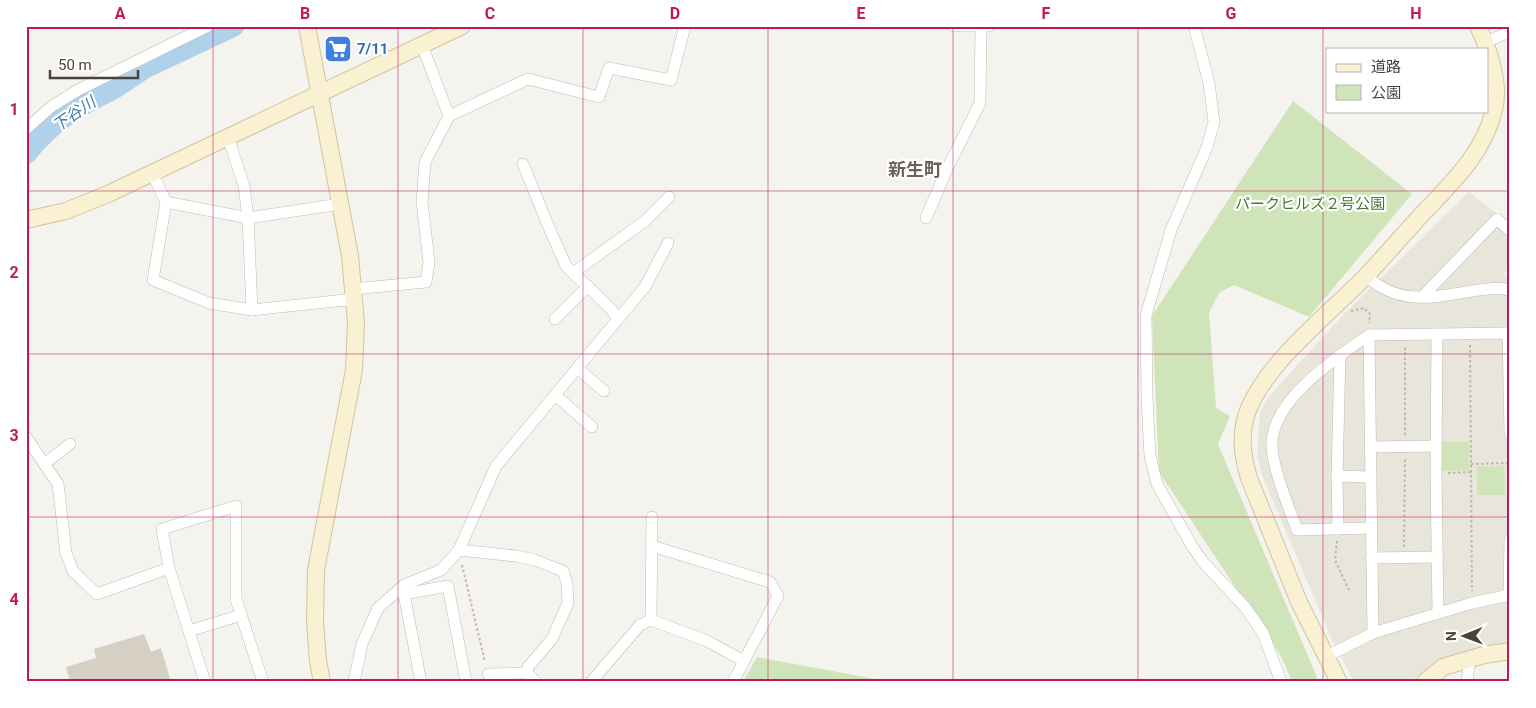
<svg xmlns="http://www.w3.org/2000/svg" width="1536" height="708" font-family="Roboto,'Noto Sans JP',sans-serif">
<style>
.residential{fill:#e8e5db}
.green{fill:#d0e4ba}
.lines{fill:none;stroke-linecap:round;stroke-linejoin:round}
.river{stroke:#b0d1ea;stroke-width:21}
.building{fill:#d6cfc3}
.street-casing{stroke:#c0bbb0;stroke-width:12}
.secondary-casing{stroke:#cfc5a1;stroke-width:18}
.path{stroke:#c0b7a3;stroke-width:2;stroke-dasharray:2.5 2.5;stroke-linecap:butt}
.street{stroke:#fff;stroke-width:11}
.secondary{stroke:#faf1d2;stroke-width:16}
.grid{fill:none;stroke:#c2185b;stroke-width:1;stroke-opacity:0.55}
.labels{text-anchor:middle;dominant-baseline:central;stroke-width:4.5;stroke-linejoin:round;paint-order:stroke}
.shop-label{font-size:15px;font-weight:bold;fill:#366cbe;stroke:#fff;text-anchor:start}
.park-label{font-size:15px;fill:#4a7633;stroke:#fff}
.water-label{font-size:16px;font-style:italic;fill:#3d79ab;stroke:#fff}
.quarter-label{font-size:18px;font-weight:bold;fill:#6b6253;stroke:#fff}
.neatline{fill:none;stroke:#c2185b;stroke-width:2}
.grid-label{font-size:16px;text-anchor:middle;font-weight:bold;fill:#c2185b}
</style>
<rect width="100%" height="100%" fill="#f5f3ed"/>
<polygon class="residential" points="1469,192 1510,224 1510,267 1503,274 1510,280 1510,643 1466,651 1442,659 1410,682 1354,682 1332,640 1262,475 1257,456 1260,411 1271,394 1345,313"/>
<g class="green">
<polygon points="1293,101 1412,194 1309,317 1234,285 1219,293 1209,313 1216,408 1230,416 1218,444 1319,682 1292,682 1281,656 1159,472 1152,316"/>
<polygon points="1441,442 1469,442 1469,470 1441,471"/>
<polygon points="1504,466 1505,495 1477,495 1477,467"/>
<polygon points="757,657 892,682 743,682"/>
</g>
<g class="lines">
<polyline class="river" points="26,154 37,141 57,122 88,102 115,88 145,68 234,26"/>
</g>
<polygon class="building" points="144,634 151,652 161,648 171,682 70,682 66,667 96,658 94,649"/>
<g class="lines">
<g class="street-casing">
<g id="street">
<polyline points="953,26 989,26"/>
<polyline points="1194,26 1209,83 1214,122 1207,147 1171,230 1146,315 1147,398 1150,456 1157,484 1192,546 1203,562 1245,607 1263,633 1281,682"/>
<polyline points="1485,42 1510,32"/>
<polyline points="449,116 528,79 599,97 609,68 671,80 685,26"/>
<polyline points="26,129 52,106 80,89 208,26"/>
<polyline points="228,137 244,186 248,218 252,310"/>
<polyline points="152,173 166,202 153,280 209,303 252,310 354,299"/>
<polyline points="166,202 248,218 340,204"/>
<polyline points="926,218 947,169 980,103 981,26"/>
<polyline points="573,273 645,221 669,197"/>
<path d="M1366,276C1402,308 1437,296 1479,290C1489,289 1501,286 1510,291"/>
<polyline points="353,289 426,282 429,262 422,202 425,162 449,116 422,45"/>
<polyline points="1422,297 1497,219 1510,231"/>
<polyline points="555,319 588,286"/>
<polyline points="618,319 645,287 668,243"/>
<polyline points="1437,334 1436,473 1438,612"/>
<path d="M1369,335C1335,359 1275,397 1272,442C1271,466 1289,507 1297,530L1371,528"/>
<polyline points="577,368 604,391"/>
<polyline points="555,395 592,427"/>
<polyline points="26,437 58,484 66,553 73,571 97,594 169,568 205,682"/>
<polyline points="1371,447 1436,446"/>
<polyline points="44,464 70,444"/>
<polyline points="1337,476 1370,477"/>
<polyline points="1338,529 1337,476 1340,355"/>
<polyline points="652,546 770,582 778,596 733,682"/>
<polyline points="459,550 516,556 535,560 563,571 567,583 568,603 552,639 528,667 527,673"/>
<polyline points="1371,558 1437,557"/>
<polyline points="169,568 162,529 236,506 236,599 263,682"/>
<polyline points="401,589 404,594 421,682"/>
<polyline points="404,594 448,586 466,682"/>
<polyline points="1509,596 1510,540"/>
<polyline points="651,620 652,517"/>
<polyline points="189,631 241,615"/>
<polyline points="1373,633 1369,335 1508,333 1510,433"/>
<polyline points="1327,656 1373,633 1472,603 1510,595"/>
<polyline points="488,674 527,673 536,682"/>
<polyline points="354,682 362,644 378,608 404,585 441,570 459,550 496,466 618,319 610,308 566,266 550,230 523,164"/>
<polyline points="591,682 640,625 651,620 707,641 744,661"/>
<polyline points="1467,682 1470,658"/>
</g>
</g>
<g class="secondary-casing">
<g id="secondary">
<polyline points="307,26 350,256 356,323 354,370 316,570 315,621 318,661 322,682"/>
<polyline points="26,220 66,211 108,194 462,26"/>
<path d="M1339,682L1299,602L1249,478C1242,455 1239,432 1249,408C1270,359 1328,315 1366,276C1387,254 1406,231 1427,209C1455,180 1485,150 1494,110C1501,84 1489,50 1478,26"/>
<polyline points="1425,682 1443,667 1484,655 1510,651"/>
</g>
</g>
<g class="path">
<polyline points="1351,311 1364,308 1370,314 1369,323"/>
<polyline points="1470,345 1472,591"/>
<polyline points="1405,435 1405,347"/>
<polyline points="1471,464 1510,463"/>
<polyline points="1448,473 1471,472"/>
<polyline points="1337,541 1335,560 1349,590"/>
<polyline points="1404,547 1405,457"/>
<polyline points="462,565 485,662"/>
</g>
<use href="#street" class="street"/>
<use href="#secondary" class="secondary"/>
</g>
<path class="grid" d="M213,26V682M398,26V682M583,26V682M768,26V682M953,26V682M1138,26V682M1323,26V682M26,191H1510M26,354H1510M26,517H1510"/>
<defs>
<g id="supermarket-square" transform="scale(1.4375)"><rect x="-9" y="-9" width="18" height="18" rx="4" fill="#3f7fe0" stroke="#fff"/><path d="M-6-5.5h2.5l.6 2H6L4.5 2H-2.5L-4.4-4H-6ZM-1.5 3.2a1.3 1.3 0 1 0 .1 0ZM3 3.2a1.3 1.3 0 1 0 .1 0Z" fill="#fff"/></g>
</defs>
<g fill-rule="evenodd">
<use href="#supermarket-square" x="338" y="49"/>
</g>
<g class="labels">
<g class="shop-label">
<text x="357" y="49">7/11</text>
</g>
<g class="park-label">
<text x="1310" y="204">パークヒルズ２号公園</text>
</g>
<g class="water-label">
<text transform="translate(74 114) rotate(-35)">下谷川</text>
</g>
<g class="quarter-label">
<text x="915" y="169">新生町</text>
</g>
</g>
<rect width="1536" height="708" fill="none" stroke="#ffffff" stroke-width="55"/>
<rect x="1326" y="48" width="162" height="65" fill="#ffffff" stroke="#b6b4b1"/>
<rect x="1336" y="64" width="25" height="8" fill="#faf1d2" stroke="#b6b4b1"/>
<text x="1371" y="72" font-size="15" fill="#49443b">道路</text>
<rect x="1336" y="85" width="25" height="15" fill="#d0e4ba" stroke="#b6b4b1"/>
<text x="1371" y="98" font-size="15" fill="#49443b">公園</text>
<g transform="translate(1464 636) rotate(269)" stroke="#ffffff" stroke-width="4" paint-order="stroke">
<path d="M0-4L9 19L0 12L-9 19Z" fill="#49443b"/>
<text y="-8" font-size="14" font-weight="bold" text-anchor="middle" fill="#49443b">N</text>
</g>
<path d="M50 70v8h88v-8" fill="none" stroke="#49443b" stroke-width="2.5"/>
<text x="58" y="70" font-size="15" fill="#49443b" stroke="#ffffff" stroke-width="4" paint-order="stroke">50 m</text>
<rect x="28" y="28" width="1480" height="652" class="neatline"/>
<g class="grid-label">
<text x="120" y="19">A</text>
<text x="305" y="19">B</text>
<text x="490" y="19">C</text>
<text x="675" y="19">D</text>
<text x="861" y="19">E</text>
<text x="1046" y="19">F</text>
<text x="1231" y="19">G</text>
<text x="1416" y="19">H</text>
<text x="14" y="115">1</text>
<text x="14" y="278">2</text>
<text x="14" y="441">3</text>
<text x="14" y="605">4</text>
</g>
</svg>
